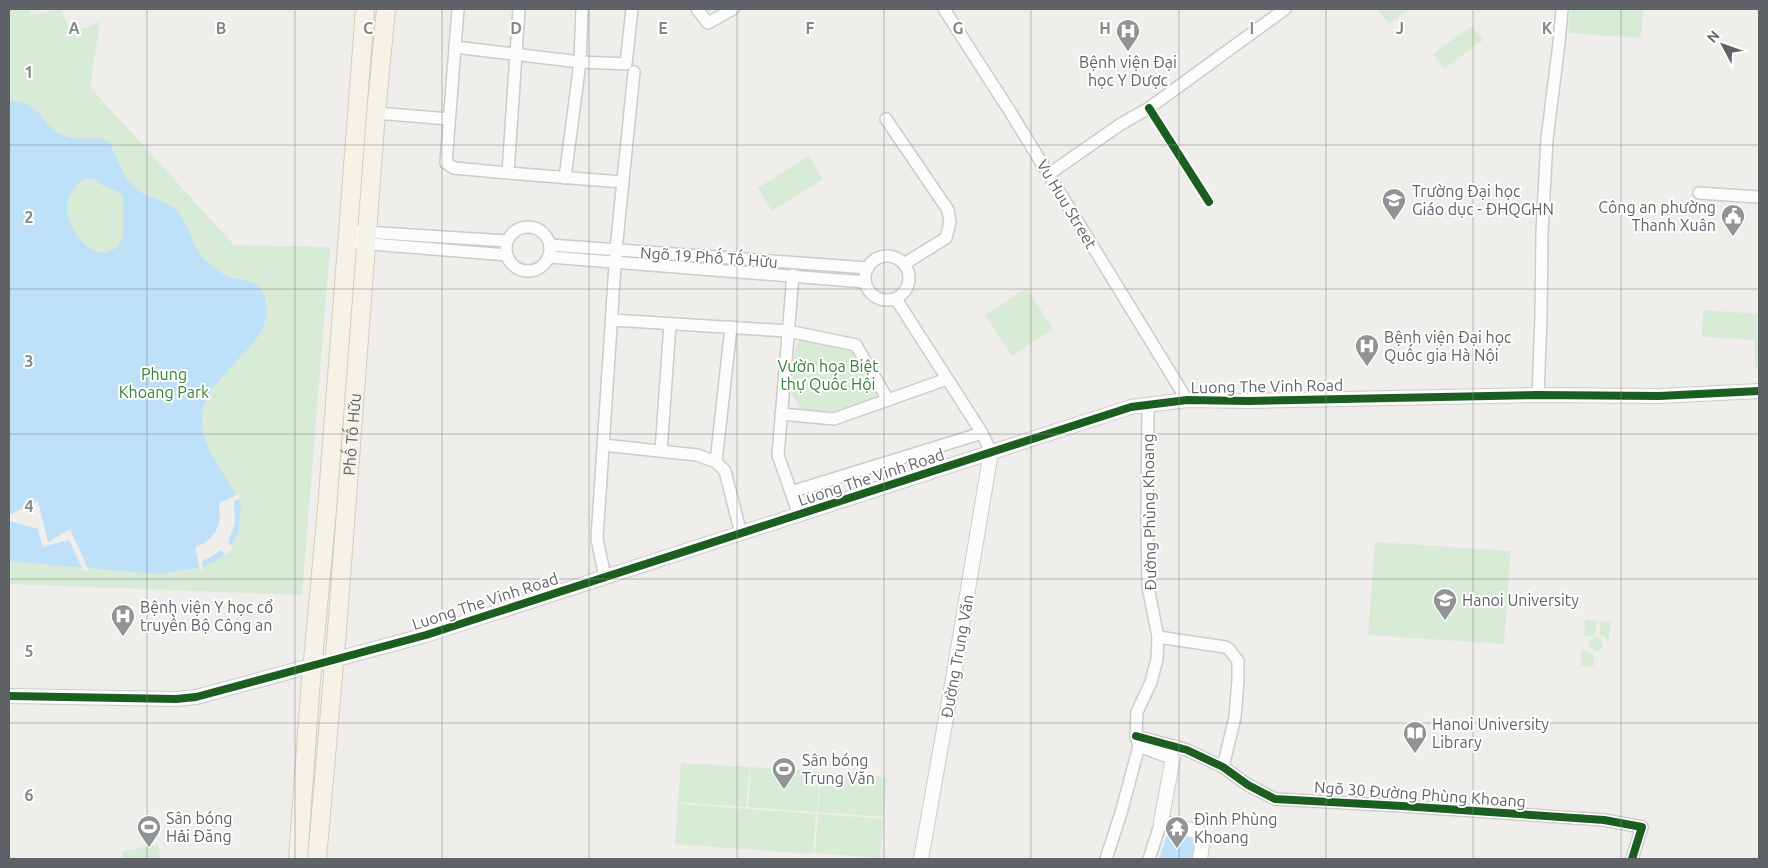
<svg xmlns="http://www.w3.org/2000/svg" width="1768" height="868" font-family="Ubuntu,sans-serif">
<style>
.green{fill:#d8ebd6}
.water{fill:#bfe0f9;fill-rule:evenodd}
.pier{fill:#efeeea}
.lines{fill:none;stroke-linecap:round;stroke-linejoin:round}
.minor-casing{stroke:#cbcccc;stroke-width:14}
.tertiary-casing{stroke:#cbcccc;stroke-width:16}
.primary-casing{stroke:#d7ceb8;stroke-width:20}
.minor{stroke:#fdfcfc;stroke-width:11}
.tertiary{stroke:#fdfcfc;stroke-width:14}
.primary{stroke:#f4f2e9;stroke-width:18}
.cycleway-casing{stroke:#fff;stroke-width:11}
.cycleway{stroke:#1b5e20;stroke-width:8}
.grid{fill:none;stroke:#84888a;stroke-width:1;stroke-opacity:0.55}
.labels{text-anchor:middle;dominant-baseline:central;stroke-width:4;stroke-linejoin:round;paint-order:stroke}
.poi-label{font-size:16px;fill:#5f6368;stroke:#fff;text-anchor:start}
.street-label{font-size:16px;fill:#5f6368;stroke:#fff}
.park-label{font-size:16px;fill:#348238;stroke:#fff}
.grid-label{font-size:16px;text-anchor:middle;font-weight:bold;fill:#84888a;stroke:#fff;stroke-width:4;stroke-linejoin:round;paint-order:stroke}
</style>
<rect width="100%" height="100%" fill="#efeeea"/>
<g class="green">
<polygon points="9,9 30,9 31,15 61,9 71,33 100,22 90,87 234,245 330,247 302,595 9,584"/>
<polygon points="1378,9 1410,9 1389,24"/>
<polygon points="1570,9 1643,9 1641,38 1568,33"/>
<polygon points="1472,26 1483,40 1444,69 1433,54"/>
<polygon points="808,156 823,179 772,211 758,188"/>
<polygon points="1027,288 1053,329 1012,356 985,315"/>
<polygon points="1703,310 1759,314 1759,367 1755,367 1754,340 1702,337"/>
<polygon points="804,334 856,345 881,396 875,401 835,412 806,411 801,408 791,393 795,348"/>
<polygon points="1375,542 1511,551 1504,644 1368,635"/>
<polygon points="1585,620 1597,621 1595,634 1589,637 1584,636"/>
<polygon points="1601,621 1611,621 1608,644 1604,636 1599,634"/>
<circle cx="1596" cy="644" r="7"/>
<polygon points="1582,650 1588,651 1594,655 1593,667 1581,666"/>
<polygon points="681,763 750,767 746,807 678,802"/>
<polygon points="751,767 820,772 817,812 748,807"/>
<polygon points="821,772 887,777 884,817 818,812"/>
<polygon points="678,804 816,814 813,854 675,844"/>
<polygon points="818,814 884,819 880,858 815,853"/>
<polygon points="158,844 161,859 123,859 122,852"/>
</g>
<g class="water">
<path d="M9,101C44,101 36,122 62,135C77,143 94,135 108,141C118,157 122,178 137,190C150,199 166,199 177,211C190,225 191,246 205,260C213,267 221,274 230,277C238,280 249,280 256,284C263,289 265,296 266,304C269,327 256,341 241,356C232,366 222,377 213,387L208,395L202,410V429L209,450L236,495L241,507L238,533L231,545L222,556L214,562L202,567L156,574L9,561ZM86,178C99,179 96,182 106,187C112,190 118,188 122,196C125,202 122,208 123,214C124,229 126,247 107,252C86,258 66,223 67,206C68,193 76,184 86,178Z"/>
<polygon points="1168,833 1200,841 1196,859 1159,859"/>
</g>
<g class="pier">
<polygon points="239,494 240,498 234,501 235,523 228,542 233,547 227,555 221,550 213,556 202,561 203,569 200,570 195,547 205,543 215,533 220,520 219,503"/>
<polygon points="38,501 48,542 70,529 89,571 83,570 69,540 43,547 38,529 9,521 9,515"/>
</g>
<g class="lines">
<g class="minor-casing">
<g id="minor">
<polyline points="458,9 446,163 454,168 508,173 622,182"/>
<polyline points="697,9 708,23 733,9"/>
<polyline points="944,9 1011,113 1187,400"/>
<polyline points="455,47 580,62 626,64 632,9"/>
<polyline points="376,113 449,119"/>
<polyline points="886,119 948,210 950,222 946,238 904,264"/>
<polyline points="508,173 519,9"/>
<polyline points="1049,174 1121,124 1149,108 1285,9"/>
<polyline points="565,178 580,62 582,9"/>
<polyline points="1699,193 1758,197"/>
<circle cx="528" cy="249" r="22"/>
<polyline points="348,231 507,241"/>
<polyline points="347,242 507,255"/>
<polyline points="550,245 868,268"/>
<circle cx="887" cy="278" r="22"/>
<polyline points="550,257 865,282"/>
<polyline points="793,275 778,455 799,515"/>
<polyline points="896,299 982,433 991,452"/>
<polyline points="612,320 788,331 856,345 888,400"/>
<polyline points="1538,395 1541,317 1542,232 1547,139 1559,43 1562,9"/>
<polyline points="781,414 834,419 947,379"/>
<polyline points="603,445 697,455 716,462 725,471 741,534"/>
<polyline points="661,451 670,324"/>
<polyline points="716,462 731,327"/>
<polyline points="791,492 982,433"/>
<polyline points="605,577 597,539 616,250 634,72"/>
<polyline points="1158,637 1225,647 1229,649 1238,661 1238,680 1235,717 1223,767"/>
<polyline points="1136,736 1187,750 1223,767 1248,785 1275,799 1402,806 1604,820 1642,827 1632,859"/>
<polyline points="1139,746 1173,759"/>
<polyline points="1106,859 1121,813 1139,746 1136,736 1137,712 1151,682 1157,659 1158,637 1148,587 1147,514 1148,405"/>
<polyline points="1149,859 1161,822"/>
</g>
</g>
<g class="tertiary-casing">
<g id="tertiary">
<polyline points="9,696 176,699 196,697 426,635 1131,407 1187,400 1248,401 1538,395 1659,396 1759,391"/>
<polyline points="1175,747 1161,822 1199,832 1203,838 1200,859"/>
<polyline points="921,859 955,667 991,452"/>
</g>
</g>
<g class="primary-casing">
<g id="primary">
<polyline points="298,859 310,692 327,509 365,9"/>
<path id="s1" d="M317,859L337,630L376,113L386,9"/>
</g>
</g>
<use href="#minor" class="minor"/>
<use href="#tertiary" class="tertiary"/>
<use href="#primary" class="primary"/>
<g class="cycleway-casing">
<g id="cycleway">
<polyline points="1149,108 1209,202"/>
<polyline points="9,696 176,699 196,697 426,635 1131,407 1187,400 1248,401 1538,395 1659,396 1759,391"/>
<polyline points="1136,736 1187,750 1223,767 1248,785 1275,799 1402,806 1604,820 1642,827 1632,859"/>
</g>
</g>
<use href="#cycleway" class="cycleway"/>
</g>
<path class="grid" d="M147,9V859M295,9V859M442,9V859M589,9V859M737,9V859M884,9V859M1031,9V859M1179,9V859M1326,9V859M1473,9V859M1621,9V859M9,145H1759M9,289H1759M9,434H1759M9,579H1759M9,723H1759"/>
<defs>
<g id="hospital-pin" transform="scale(1.25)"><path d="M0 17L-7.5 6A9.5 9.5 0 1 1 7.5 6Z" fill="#919496" stroke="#fff"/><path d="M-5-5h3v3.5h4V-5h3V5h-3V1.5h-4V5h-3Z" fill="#fff"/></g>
<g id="university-pin" transform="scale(1.25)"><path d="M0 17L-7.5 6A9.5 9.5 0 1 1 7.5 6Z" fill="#919496" stroke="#fff"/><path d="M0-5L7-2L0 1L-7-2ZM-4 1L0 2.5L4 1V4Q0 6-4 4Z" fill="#fff"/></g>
<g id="civic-pin" transform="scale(1.25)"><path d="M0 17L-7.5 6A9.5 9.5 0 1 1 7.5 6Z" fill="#919496" stroke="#fff"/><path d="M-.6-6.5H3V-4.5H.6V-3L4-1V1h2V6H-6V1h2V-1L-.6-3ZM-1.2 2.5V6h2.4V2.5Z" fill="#fff"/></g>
<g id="library-pin" transform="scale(1.25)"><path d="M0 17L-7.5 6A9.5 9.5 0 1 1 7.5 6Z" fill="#919496" stroke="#fff"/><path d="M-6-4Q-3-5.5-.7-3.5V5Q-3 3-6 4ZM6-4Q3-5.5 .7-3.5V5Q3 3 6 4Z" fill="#fff"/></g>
<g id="stadium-pin" transform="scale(1.25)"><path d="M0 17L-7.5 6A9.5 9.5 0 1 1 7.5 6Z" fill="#919496" stroke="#fff"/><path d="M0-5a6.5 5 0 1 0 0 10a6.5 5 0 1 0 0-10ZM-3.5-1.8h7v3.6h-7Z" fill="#fff"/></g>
<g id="temple-pin" transform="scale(1.25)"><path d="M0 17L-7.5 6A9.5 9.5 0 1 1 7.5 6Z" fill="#919496" stroke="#fff"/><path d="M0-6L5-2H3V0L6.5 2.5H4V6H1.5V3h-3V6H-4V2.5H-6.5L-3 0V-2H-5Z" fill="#fff"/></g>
</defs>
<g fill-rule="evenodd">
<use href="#hospital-pin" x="1128" y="31"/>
<use href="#university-pin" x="1394" y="200"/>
<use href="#civic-pin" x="1733" y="216"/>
<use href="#hospital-pin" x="1367" y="346"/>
<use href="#university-pin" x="1445" y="600"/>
<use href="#hospital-pin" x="123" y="616"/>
<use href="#library-pin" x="1415" y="733"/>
<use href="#stadium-pin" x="784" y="769"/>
<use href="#stadium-pin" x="149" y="827"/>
<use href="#temple-pin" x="1177" y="828"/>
</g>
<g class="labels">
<g class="poi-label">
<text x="1128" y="62" text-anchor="middle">Bệnh viện Đại<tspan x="1128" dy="18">học Y Dược</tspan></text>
<text x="1412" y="191">Trường Đại học<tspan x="1412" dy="18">Giáo dục - ĐHQGHN</tspan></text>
<text x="1716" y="207" text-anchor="end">Công an phường<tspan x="1716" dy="18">Thanh Xuân</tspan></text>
<text x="1384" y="337">Bệnh viện Đại học<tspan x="1384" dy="18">Quốc gia Hà Nội</tspan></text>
<text x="1462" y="600">Hanoi University</text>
<text x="140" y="607">Bệnh viện Y học cổ<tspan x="140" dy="18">truyền Bộ Công an</tspan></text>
<text x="1432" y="724">Hanoi University<tspan x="1432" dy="18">Library</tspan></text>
<text x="802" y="760">Sân bóng<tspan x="802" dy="18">Trung Văn</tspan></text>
<text x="166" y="818">Sân bóng<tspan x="166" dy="18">Hải Đăng</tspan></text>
<text x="1194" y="819">Đình Phùng<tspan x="1194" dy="18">Khoang</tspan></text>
</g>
<g class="street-label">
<text transform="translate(1067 204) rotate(59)">Vu Huu Street</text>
<text transform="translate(709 257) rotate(4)">Ngõ 19 Phố Tố Hữu</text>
<text transform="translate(1267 386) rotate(-1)">Luong The Vinh Road</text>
<text stroke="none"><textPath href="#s1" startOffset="426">Phố Tố Hữu</textPath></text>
<text transform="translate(871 477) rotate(-18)">Luong The Vinh Road</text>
<text transform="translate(1149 512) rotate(-91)">Đường Phùng Khoang</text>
<text transform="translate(485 601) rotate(-18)">Luong The Vinh Road</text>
<text transform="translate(957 656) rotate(-80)">Đường Trung Văn</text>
<text transform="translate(1420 794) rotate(4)">Ngõ 30 Đường Phùng Khoang</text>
</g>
<g class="park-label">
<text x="828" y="366">Vườn hoa Biệt<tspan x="828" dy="18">thự Quốc Hội</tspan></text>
<text x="164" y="374">Phung<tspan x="164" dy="18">Khoang Park</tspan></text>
</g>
</g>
<g class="grid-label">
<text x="74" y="34">A</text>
<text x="221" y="34">B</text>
<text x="368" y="34">C</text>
<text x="516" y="34">D</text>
<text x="663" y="34">E</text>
<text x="810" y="34">F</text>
<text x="958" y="34">G</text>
<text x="1105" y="34">H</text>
<text x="1252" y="34">I</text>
<text x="1400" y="34">J</text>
<text x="1547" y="34">K</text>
<text x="29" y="78">1</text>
<text x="29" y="223">2</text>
<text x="29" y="367">3</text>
<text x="29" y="512">4</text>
<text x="29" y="657">5</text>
<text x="29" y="801">6</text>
</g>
<rect width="1768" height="868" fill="none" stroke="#5f6368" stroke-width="20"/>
<g transform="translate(1723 45) rotate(311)" stroke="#ffffff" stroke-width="4" paint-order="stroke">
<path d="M0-4L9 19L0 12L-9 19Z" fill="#5f6368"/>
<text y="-8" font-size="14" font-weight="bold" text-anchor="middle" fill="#5f6368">N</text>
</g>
</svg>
